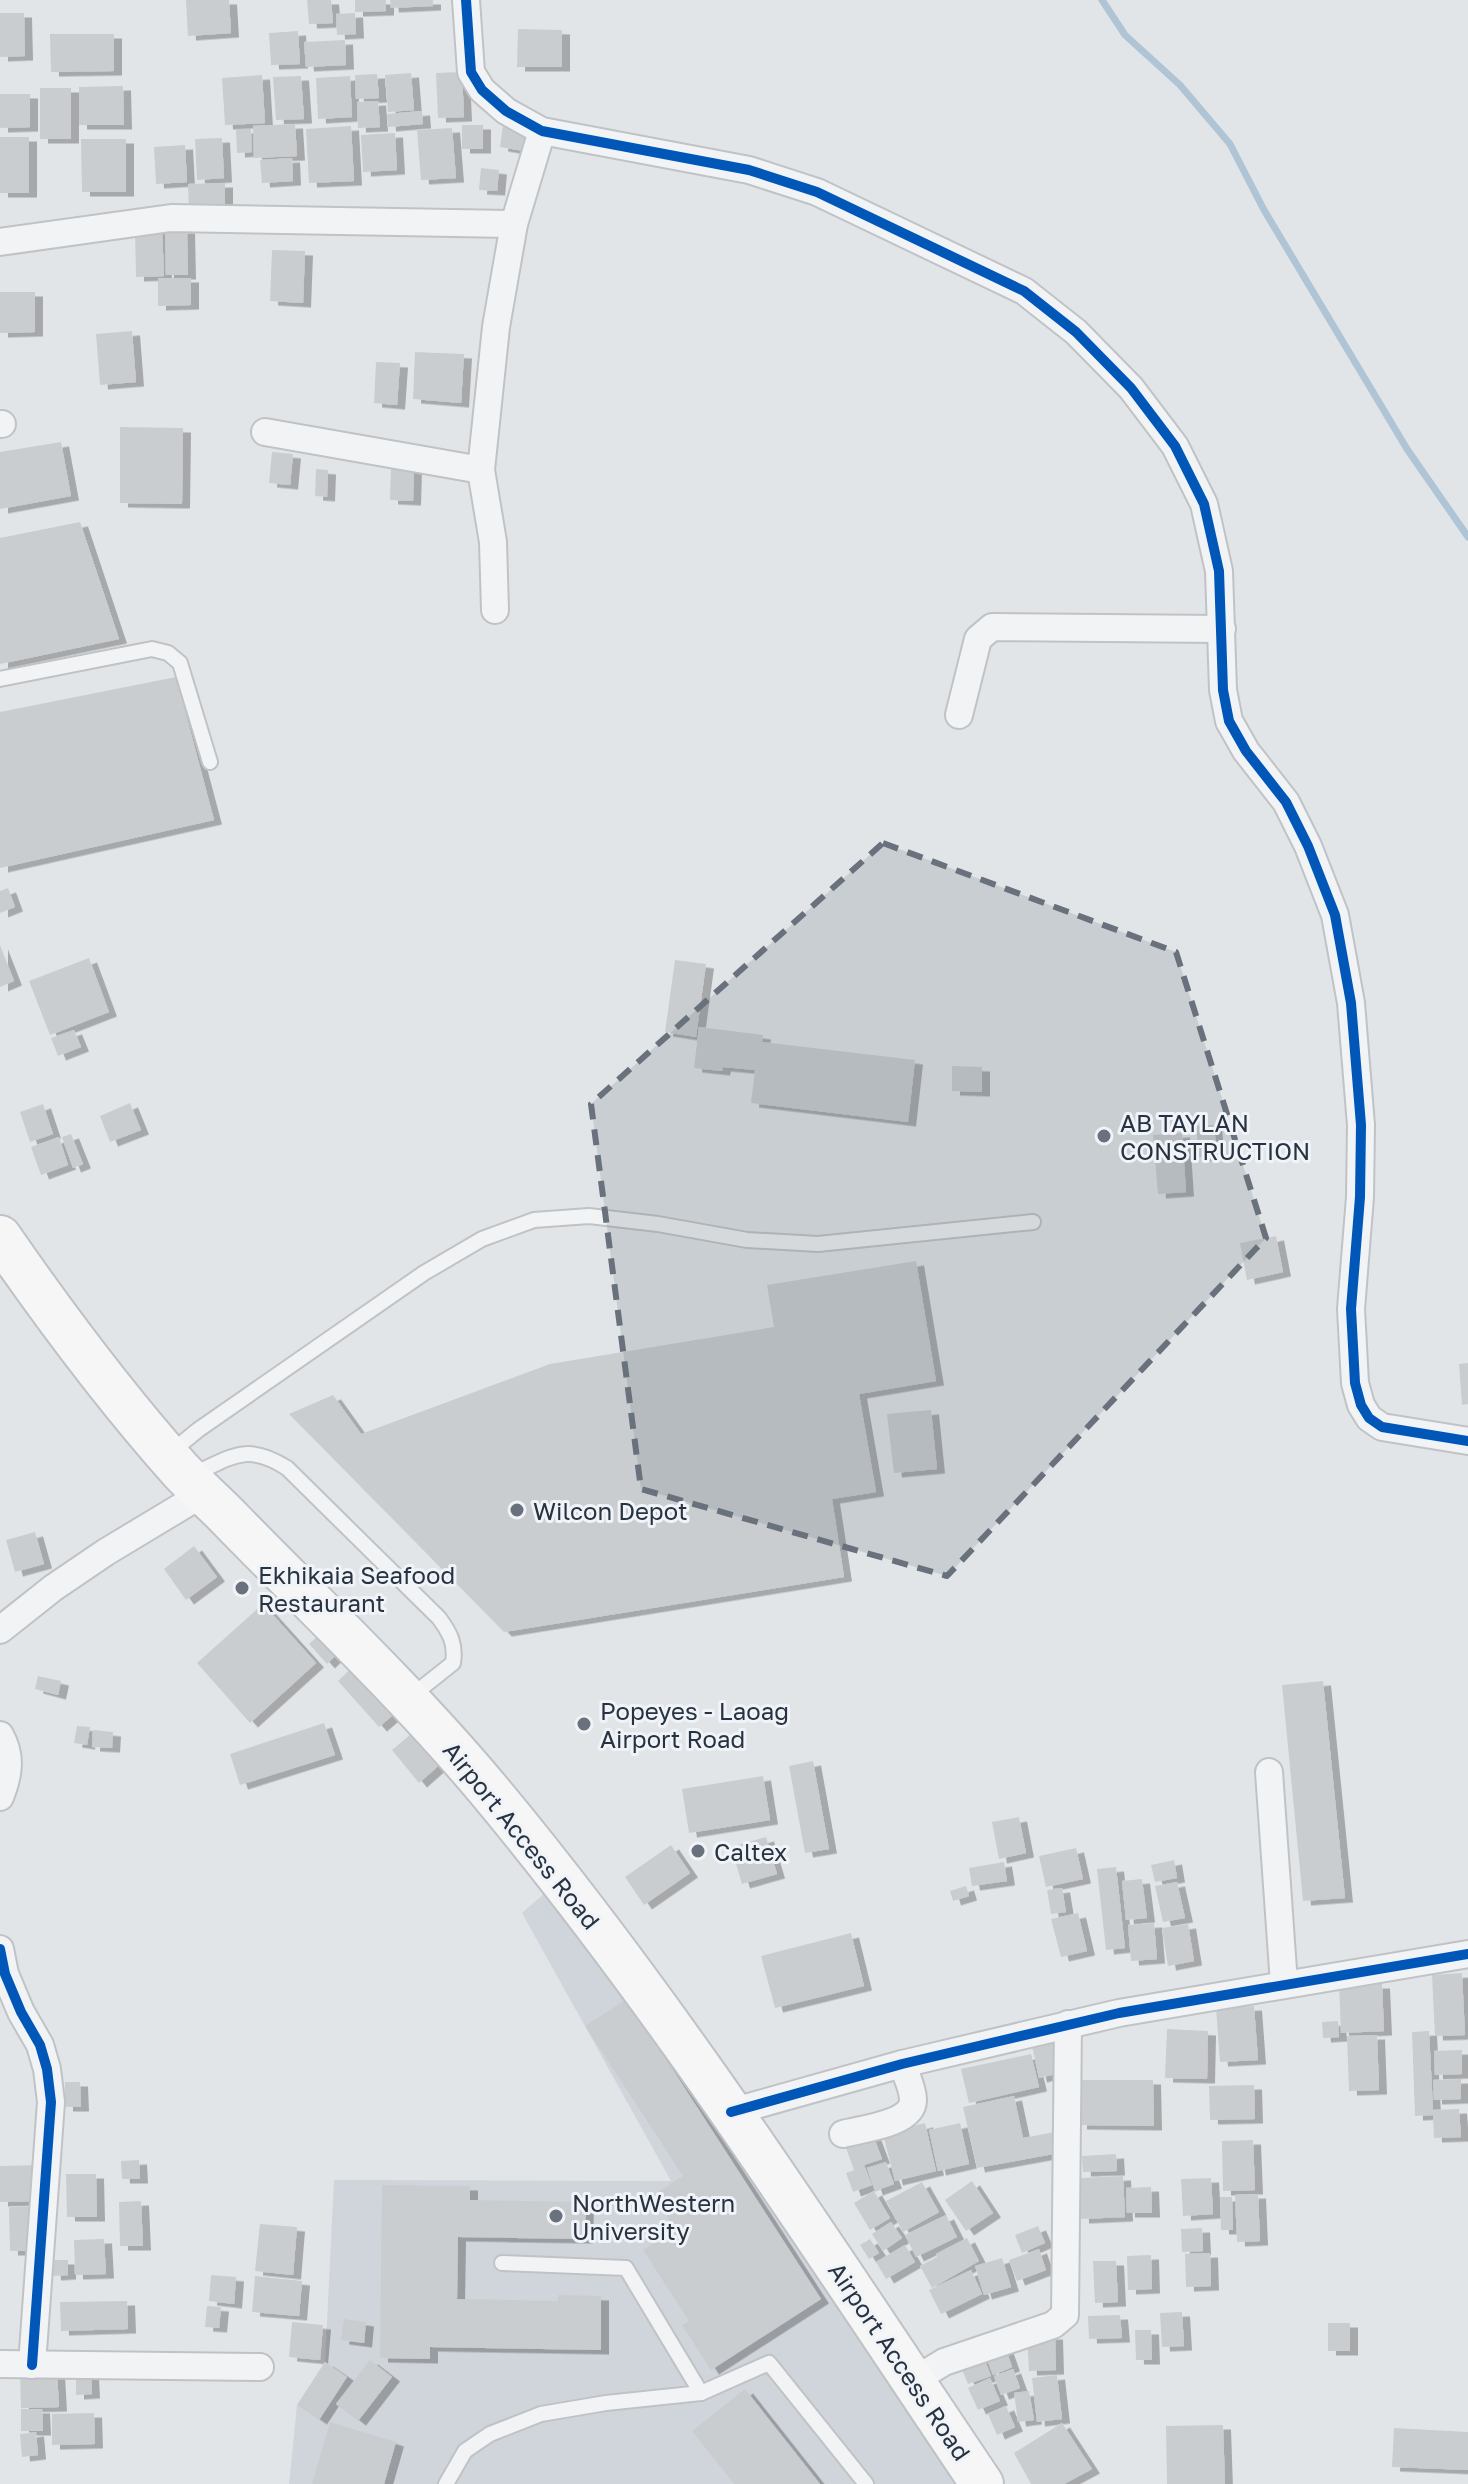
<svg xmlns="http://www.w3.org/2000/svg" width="1468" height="2484" font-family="'Golos Text',sans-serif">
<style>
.built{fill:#d0d5db}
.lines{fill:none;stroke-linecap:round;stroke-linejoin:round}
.stream{stroke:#afc4d4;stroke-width:7}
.building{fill:#cacdd0;filter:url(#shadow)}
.service-casing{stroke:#c0c3c6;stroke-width:18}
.minor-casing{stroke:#c0c3c6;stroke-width:30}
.primary-casing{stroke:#bec2c6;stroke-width:46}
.service{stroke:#f2f3f4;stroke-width:14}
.minor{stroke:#f2f3f4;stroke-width:26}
.primary{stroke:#f6f6f7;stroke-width:42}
.cycleway-casing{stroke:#f0f3f7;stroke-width:15}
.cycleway{stroke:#0057b8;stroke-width:10}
.marked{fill:#69717c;fill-opacity:0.2;stroke:#69717c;stroke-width:6;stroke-dasharray:16 10;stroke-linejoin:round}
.poi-dot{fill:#69717c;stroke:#f0f3f7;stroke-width:3}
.labels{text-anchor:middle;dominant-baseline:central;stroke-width:6;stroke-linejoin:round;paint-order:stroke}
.poi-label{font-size:24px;fill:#283342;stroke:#f0f3f7;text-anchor:start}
.street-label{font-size:24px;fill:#283342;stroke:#f0f3f7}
</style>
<defs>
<filter id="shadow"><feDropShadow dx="8" dy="4.5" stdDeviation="0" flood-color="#0004"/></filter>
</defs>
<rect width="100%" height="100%" fill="#e2e5e8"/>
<polygon class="built" points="546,1892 654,2032 961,2484 289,2484 297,2405 325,2362 334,2180 671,2181 522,1913"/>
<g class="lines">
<polyline class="stream" points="1102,0 1125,35 1180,85 1230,144 1264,210 1407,449 1468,537"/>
</g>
<g class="building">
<polygon points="186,0 229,0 231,33 188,36"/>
<polygon points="307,0 331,0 333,23 309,24"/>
<polygon points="355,0 386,0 386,11 355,12"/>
<polygon points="390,0 433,0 433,6 391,8"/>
<polygon points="0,13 24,13 25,56 0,57"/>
<polygon points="355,13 356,34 337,35 336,14"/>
<polygon points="518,29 562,30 562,67 517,67"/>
<polygon points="298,31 300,64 271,65 269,33"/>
<polygon points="50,34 114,34 114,71 51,72"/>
<polygon points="345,40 346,65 306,67 304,42"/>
<polygon points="462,72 464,117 438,118 436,73"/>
<polygon points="411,73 414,110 388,112 385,75"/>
<polygon points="377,74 379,98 356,99 355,75"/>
<polygon points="262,75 265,123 225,125 222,78"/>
<polygon points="301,76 304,119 276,120 273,77"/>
<polygon points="350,76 352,117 318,119 316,78"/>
<polygon points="123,86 124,125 79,125 79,87"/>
<rect x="40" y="88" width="31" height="51"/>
<polygon points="0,94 30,94 30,127 0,128"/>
<polygon points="378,101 380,127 358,128 357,102"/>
<polygon points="422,111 423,124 388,127 387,114"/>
<polygon points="295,124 297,156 254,158 253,126"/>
<polygon points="503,124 528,128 524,151 500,147"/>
<rect x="462" y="125" width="21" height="24"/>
<polygon points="351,126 354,181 309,183 306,129"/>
<polygon points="452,128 456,178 421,180 417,130"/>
<polygon points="236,129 251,129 252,152 237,153"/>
<polygon points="395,133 397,170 363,172 361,135"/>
<rect x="0" y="137" width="29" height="56"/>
<polygon points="222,138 224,178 197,180 195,139"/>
<polygon points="81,139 126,139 126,192 82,192"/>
<polygon points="185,145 187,182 156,184 154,147"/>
<polygon points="292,158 293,181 262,183 260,160"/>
<polygon points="481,168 499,170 497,191 479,190"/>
<polygon points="225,183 225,210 189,211 188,184"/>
<polygon points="162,229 164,276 136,277 135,230"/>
<polygon points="165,229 187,229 188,275 166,275"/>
<polygon points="272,250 305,251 303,303 270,301"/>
<polygon points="158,278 191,278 191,305 158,306"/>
<polygon points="0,292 35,292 35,332 0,333"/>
<polygon points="132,331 136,382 100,385 96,334"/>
<polygon points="415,352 464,354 461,403 413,399"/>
<polygon points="376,362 400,363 397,405 374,403"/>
<polygon points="120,427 183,428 182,504 120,503"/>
<polygon points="61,442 71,496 0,509 0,452"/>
<polygon points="272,452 293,454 290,485 269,483"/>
<polygon points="391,465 414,466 413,501 390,500"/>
<polygon points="316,469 328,470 327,497 315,496"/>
<polygon points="80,522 119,639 0,664 0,538"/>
<polygon points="176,677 214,820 0,868 0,712"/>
<polygon points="8,888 15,907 0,913 0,891"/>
<polygon points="0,945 14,981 0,987"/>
<polygon points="89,958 109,1012 50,1035 29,981"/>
<polygon points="675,960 706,964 696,1037 665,1032"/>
<polygon points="699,1027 763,1035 762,1042 915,1060 908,1122 751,1103 755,1070 723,1067 722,1071 694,1068"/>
<polygon points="74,1030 81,1047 58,1056 51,1038"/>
<polygon points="952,1066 982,1067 982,1092 952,1091"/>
<polygon points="130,1103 141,1130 110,1142 100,1116"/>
<polygon points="43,1104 53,1134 30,1142 20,1112"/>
<polygon points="1214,1125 1217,1156 1199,1157 1196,1126"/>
<polygon points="1182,1133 1186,1192 1158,1194 1153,1135"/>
<polygon points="71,1134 83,1164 73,1168 62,1137"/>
<polygon points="59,1137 68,1165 41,1175 31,1147"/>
<polygon points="1276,1236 1283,1272 1247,1280 1240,1243"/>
<polygon points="916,1261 936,1381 859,1394 876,1492 832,1499 844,1577 504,1632 289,1414 333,1395 361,1434 550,1364 774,1327 767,1285"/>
<polygon points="1468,1363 1468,1404 1462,1405 1459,1364"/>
<polygon points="931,1410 937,1469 894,1473 887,1414"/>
<polygon points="35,1532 44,1564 15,1572 6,1540"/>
<polygon points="194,1546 217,1577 186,1600 164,1569"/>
<polygon points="263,1604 316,1663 250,1723 197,1663"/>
<polygon points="323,1631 341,1650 327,1664 309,1644"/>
<polygon points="358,1662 400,1709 379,1727 338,1681"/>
<polygon points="38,1676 61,1681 58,1695 35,1689"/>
<polygon points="1323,1681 1345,1898 1303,1901 1282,1685"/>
<polygon points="324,1723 335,1755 240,1785 230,1754"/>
<polygon points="77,1726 90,1727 87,1745 74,1743"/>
<polygon points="418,1728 445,1760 419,1783 392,1750"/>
<polygon points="93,1730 113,1732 112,1748 92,1747"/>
<polygon points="813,1761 829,1849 805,1853 789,1766"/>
<polygon points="763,1776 770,1820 689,1833 682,1789"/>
<polygon points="1019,1817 1026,1853 999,1859 992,1822"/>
<polygon points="766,1837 777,1874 742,1884 731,1847"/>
<polygon points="671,1845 690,1873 644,1905 625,1877"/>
<polygon points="1076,1848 1083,1879 1046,1887 1039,1856"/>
<polygon points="1174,1860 1177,1878 1155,1882 1151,1865"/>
<polygon points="1004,1862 1007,1881 972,1886 969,1868"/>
<polygon points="1116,1867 1125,1948 1106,1950 1097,1869"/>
<polygon points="1142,1879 1147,1918 1126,1920 1122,1881"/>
<polygon points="1177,1882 1185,1918 1163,1922 1155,1886"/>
<polygon points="966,1886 969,1896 953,1901 950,1891"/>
<polygon points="1062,1888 1066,1912 1051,1914 1047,1890"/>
<polygon points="1078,1913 1087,1951 1061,1957 1051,1919"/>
<polygon points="1154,1923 1157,1959 1131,1961 1128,1925"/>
<polygon points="1188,1924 1194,1961 1168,1966 1162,1928"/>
<polygon points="851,1933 864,1986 775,2008 761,1956"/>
<polygon points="1462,1973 1465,2035 1435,2036 1432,1975"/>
<polygon points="1382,1984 1384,2031 1341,2033 1339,1985"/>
<polygon points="627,1999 821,2299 711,2370 682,2325 689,2321 643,2250 675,2229 653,2195 683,2176 585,2026"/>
<polygon points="1254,2006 1258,2060 1220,2062 1216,2008"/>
<polygon points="1338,2021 1339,2037 1323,2038 1322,2022"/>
<polygon points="1167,2029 1208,2031 1207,2079 1165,2078"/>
<polygon points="1429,2031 1433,2110 1459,2109 1461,2137 1434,2138 1433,2115 1415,2116 1412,2032"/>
<polygon points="1377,2035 1379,2090 1349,2091 1347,2036"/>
<polygon points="1057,2040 1064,2072 1039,2078 1032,2046"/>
<polygon points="1462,2050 1462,2074 1435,2075 1434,2051"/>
<polygon points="1031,2054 1039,2087 969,2103 961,2069"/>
<polygon points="1461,2079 1461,2099 1434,2100 1433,2080"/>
<polygon points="1079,2080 1153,2080 1154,2126 1079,2125"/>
<polygon points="65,2082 80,2082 81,2107 65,2107"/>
<polygon points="1254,2085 1255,2119 1210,2120 1209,2086"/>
<polygon points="1014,2096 1023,2138 1055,2132 1059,2153 977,2168 963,2107"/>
<polygon points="925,2123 936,2171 895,2181 883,2134"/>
<polygon points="960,2123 969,2164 938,2171 929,2130"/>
<polygon points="873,2135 882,2159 864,2165 872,2185 853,2192 846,2173 854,2170 845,2145"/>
<polygon points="1253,2140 1255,2190 1223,2191 1222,2141"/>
<polygon points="1116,2154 1117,2171 1083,2172 1082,2156"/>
<polygon points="139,2160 140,2179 122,2179 121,2161"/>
<polygon points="886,2162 894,2184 875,2191 867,2168"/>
<polygon points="40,2165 42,2201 0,2202 0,2166"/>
<polygon points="66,2174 96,2174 97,2217 67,2217"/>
<polygon points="1123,2176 1125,2217 1081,2219 1080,2178"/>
<polygon points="1211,2178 1213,2214 1183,2216 1181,2179"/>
<polygon points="972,2181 993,2213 966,2231 945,2200"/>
<polygon points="922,2182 939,2212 903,2232 886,2201"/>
<polygon points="382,2185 470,2186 470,2200 586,2202 585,2239 458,2237 457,2299 558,2301 558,2295 601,2296 601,2350 430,2347 430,2359 380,2358"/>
<polygon points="1151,2187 1152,2213 1127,2213 1126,2188"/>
<polygon points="874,2191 890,2218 870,2230 854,2203"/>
<polygon points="1258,2194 1260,2241 1237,2242 1235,2195"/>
<polygon points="1220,2197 1232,2197 1233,2230 1221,2230"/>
<polygon points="141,2201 143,2246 120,2246 119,2202"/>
<polygon points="37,2206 39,2251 10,2251 9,2207"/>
<polygon points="946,2215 957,2237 916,2257 905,2235"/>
<polygon points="891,2222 902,2238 883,2251 872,2234"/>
<polygon points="260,2224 297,2227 293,2275 255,2271"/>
<polygon points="1038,2226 1045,2243 1022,2253 1015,2235"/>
<polygon points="1202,2228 1203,2251 1182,2252 1181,2229"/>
<polygon points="967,2238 979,2261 932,2288 920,2266 937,2257 936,2254"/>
<polygon points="104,2239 106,2274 75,2275 74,2240"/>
<polygon points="870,2239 879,2253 869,2259 860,2245"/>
<polygon points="905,2245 915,2262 886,2279 876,2262"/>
<polygon points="1039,2249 1046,2270 1017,2281 1009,2260"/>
<polygon points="1210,2253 1211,2286 1186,2287 1185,2254"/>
<polygon points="1151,2255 1152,2289 1128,2290 1127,2256"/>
<polygon points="1002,2258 1011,2287 984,2295 975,2266"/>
<polygon points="52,2260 68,2260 68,2275 53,2276"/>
<polygon points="1093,2261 1116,2261 1118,2302 1095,2303"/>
<polygon points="971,2270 982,2294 941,2314 929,2290"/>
<polygon points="211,2275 236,2277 234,2304 209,2301"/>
<polygon points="255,2276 302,2281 299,2316 252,2312"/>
<polygon points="127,2301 128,2329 61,2331 60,2302"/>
<polygon points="207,2306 221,2307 219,2328 205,2327"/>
<polygon points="1182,2312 1184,2346 1162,2347 1160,2313"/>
<polygon points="1120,2315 1122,2338 1089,2339 1088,2316"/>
<polygon points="344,2319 366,2322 364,2343 341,2340"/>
<polygon points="292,2322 323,2325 320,2360 289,2357"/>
<rect x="1328" y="2323" width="22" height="28"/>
<polygon points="1135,2330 1151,2330 1152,2360 1136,2360"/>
<polygon points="1055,2335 1056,2370 1029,2371 1027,2336"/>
<polygon points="1005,2347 1012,2367 993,2375 985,2354"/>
<polygon points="983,2356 991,2376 968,2384 960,2365"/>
<polygon points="370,2360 392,2377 358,2421 336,2404"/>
<polygon points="325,2362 347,2377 319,2420 297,2405"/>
<polygon points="1013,2369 1020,2388 1001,2395 994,2376"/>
<polygon points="57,2372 59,2407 21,2408 20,2373"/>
<polygon points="76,2374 91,2374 92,2394 76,2395"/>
<polygon points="1057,2375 1062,2419 1037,2422 1032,2378"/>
<polygon points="990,2378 1000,2401 978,2410 968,2388"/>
<polygon points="745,2389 820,2484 734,2484 692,2431"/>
<polygon points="1029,2391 1034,2420 1018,2422 1014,2393"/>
<polygon points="1006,2406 1015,2427 997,2435 988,2414"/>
<polygon points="21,2409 42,2409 43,2431 21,2431"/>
<polygon points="94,2413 95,2444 52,2445 52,2414"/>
<polygon points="330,2422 396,2442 384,2484 312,2484"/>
<polygon points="1062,2423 1092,2469 1064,2484 1031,2484 1014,2453"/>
<polygon points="1223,2425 1225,2484 1167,2484 1166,2426"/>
<polygon points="1394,2428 1468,2432 1468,2470 1392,2467"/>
<polygon points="36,2432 38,2455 22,2457 20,2434"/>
</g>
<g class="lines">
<g class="service-casing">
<g id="service">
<polyline points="0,679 152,649 168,653 180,663 210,762"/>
<polyline points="170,1453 198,1430 424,1273 482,1239 534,1220 589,1216 658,1224 747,1240 818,1244 1033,1222"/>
<path d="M192,1475C232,1457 246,1442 287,1468L439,1618C450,1633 456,1644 453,1663L409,1698"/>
<polyline points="502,2263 626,2268 701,2393 769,2363 866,2484"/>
<polyline points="446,2484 465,2451 490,2434 541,2414 606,2403 701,2393"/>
</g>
</g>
<g class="minor-casing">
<g id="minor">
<polyline points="466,0 471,72 482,90 506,111 542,131 749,170 817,192 1024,291 1076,332 1131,388 1175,446 1204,504 1219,571 1223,690 1229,721 1246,751 1286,802 1308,846 1335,915 1351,1003 1361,1125 1360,1197 1351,1309 1355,1383 1361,1405 1369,1418 1382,1427 1468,1441"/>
<polyline points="0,242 171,218 514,224 542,131"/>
<polyline points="0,424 2,424"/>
<polyline points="265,432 481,470"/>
<polyline points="495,610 493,542 481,470 496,327 514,224"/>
<polyline points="959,715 978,639 992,627 1222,629"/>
<polyline points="0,1630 53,1588 106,1552 204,1493"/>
<path d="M0,1735C12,1756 9,1775 0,1797"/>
<polyline points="1269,1772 1284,1984"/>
<polyline points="0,1949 5,1974 21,2012 40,2045 47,2069 51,2102 32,2365"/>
<polyline points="731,2112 902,2064 1119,2013 1468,1954"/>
<path d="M843,2134C861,2129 913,2124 913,2100C913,2088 906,2075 902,2064"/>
<polyline points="0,2364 260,2367"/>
<polyline points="913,2381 944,2362 1053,2325 1065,2315 1068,2024"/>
</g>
</g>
<g class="primary-casing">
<path id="primary" d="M0,1237C56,1318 115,1397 181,1471C197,1488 216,1504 232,1521C318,1609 407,1693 486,1787C669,2006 823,2248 982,2484"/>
</g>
<use href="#service" class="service"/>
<use href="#minor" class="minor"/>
<use href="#primary" class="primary"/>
<g class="cycleway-casing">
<g id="cycleway">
<polyline points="466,0 471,72 482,90 506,111 542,131 749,170 817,192 1024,291 1076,332 1131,388 1175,446 1204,504 1219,571 1223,690 1229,721 1246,751 1286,802 1308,846 1335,915 1351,1003 1361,1125 1360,1197 1351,1309 1355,1383 1361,1405 1369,1418 1382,1427 1468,1441"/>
<polyline points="0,1949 5,1974 21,2012 40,2045 47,2069 51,2102 32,2365"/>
<polyline points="731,2112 902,2064 1119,2013 1468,1954"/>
</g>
</g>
<use href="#cycleway" class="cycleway"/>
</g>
<path class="marked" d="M883,843L1176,952L1266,1238L947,1576L641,1489L591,1104Z"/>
<g class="poi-dot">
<circle cx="1104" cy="1136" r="8"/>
<circle cx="517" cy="1510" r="8"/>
<circle cx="242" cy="1588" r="8"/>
<circle cx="584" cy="1724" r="8"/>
<circle cx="698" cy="1851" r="8"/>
<circle cx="556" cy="2216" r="8"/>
</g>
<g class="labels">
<g class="poi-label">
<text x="1120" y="1122">AB TAYLAN<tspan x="1120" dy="28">CONSTRUCTION</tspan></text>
<text x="533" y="1510">Wilcon Depot</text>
<text x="258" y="1574">Ekhikaia Seafood<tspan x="258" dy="28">Restaurant</tspan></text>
<text x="600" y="1710">Popeyes - Laoag<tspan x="600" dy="28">Airport Road</tspan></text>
<text x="714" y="1851">Caltex</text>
<text x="572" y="2202">NorthWestern<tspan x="572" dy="28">University</tspan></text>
</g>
<g class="street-label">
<text transform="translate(522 1835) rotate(51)">Airport Access Road</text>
<text transform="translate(900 2361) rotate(56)">Airport Access Road</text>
</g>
</g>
</svg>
